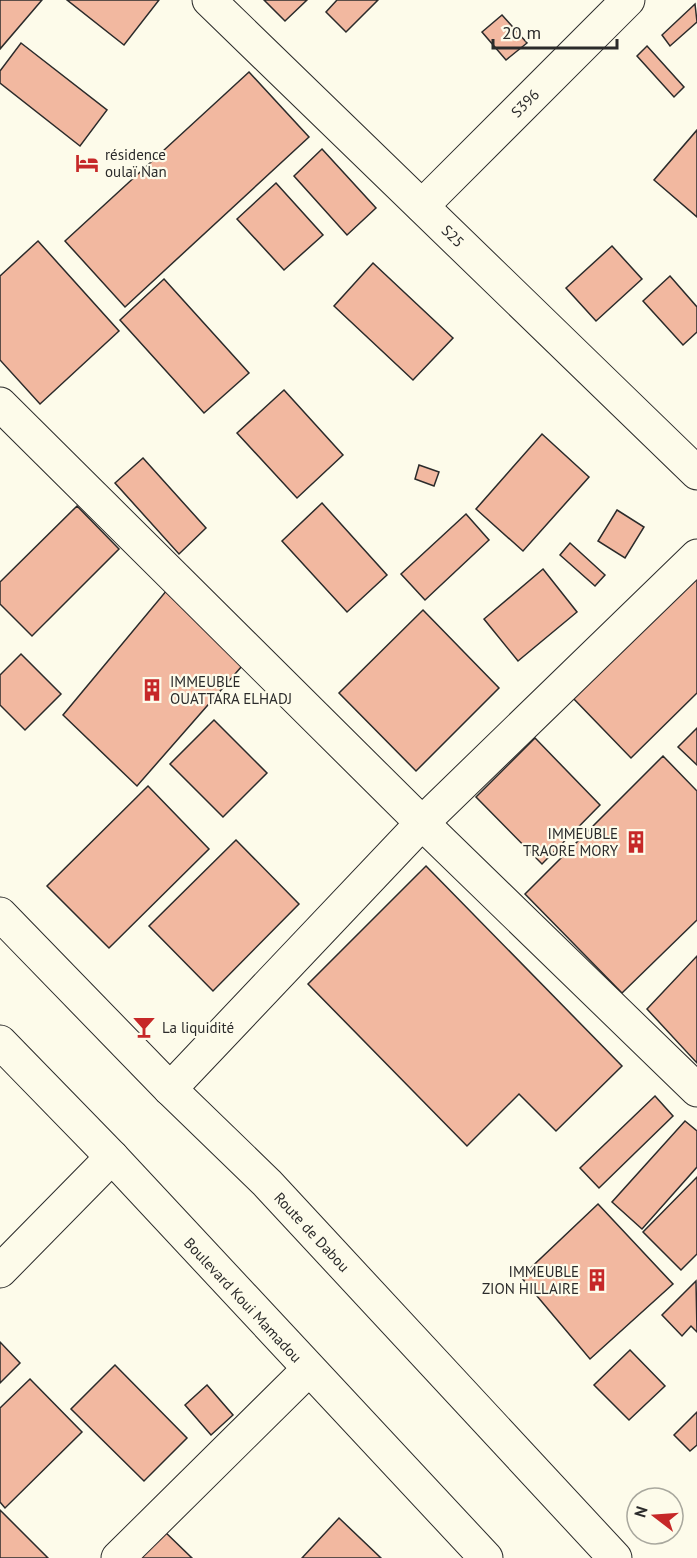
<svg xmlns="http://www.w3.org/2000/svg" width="697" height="1558" font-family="'PT Sans',sans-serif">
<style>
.building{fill:#f2b8a0;stroke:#2b2b2b;stroke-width:1.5}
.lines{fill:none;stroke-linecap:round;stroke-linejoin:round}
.minor-casing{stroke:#2b2b2b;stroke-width:35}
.primary-casing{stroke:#2b2b2b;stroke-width:35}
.minor{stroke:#fdfbea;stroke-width:33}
.primary{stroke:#fdfbea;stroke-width:33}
.labels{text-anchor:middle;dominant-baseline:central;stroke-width:4.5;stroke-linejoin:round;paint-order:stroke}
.street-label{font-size:15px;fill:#2b2b2b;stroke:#fdfbea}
.poi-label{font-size:15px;fill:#2b2b2b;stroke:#fdfbea;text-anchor:start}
</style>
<rect width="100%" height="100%" fill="#fdfbea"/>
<g class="building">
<polygon points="0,0 42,0 0,49"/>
<polygon points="67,0 159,0 124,45"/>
<polygon points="264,0 307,0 285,21"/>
<polygon points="337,0 378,0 346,32 326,12"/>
<polygon points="695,4 697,22 670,46 662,35"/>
<polygon points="502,15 527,43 506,60 482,32"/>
<polygon points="21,43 107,110 80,146 0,83 0,71"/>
<polygon points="647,46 684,87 674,97 637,56"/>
<polygon points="249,72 309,137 125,307 65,241"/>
<polygon points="697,130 697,217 654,180"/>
<polygon points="322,149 376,208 347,235 294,176"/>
<polygon points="276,183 323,235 284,270 237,219"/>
<polygon points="38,241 119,331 40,404 0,360 0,276"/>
<polygon points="612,246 642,279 596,321 566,288"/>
<polygon points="373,263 453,338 413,380 334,306"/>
<polygon points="670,276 697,307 697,332 683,345 643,301"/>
<polygon points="164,279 249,373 204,413 120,320"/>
<polygon points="284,390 343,455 297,498 237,433"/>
<polygon points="542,434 589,477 523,551 476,509"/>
<polygon points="143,458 206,528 179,554 115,483"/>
<polygon points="419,465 439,472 434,486 415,479"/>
<polygon points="322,503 387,575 347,612 282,541"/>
<polygon points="77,506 119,549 32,636 0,604 0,582"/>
<polygon points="617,510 644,527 625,558 598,541"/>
<polygon points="466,514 489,540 425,600 401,574"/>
<polygon points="570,543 605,575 595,586 560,555"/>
<polygon points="543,569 577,612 518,661 484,619"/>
<polygon points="697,572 697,693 631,758 571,696"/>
<polygon points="167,590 242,666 137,786 63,715"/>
<polygon points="423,610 499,688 416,771 339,693"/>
<polygon points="21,654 61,694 25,730 0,705 0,675"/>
<polygon points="214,720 267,773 223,817 170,764"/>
<polygon points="697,728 697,765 678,747"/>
<polygon points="535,738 600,805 542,864 476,797"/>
<polygon points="663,756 697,791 697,920 622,993 525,894"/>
<polygon points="148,786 209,849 109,948 47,886"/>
<polygon points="236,840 299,904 213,991 149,926"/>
<polygon points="426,866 622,1066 556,1131 519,1094 467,1146 308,984"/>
<polygon points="697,956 697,1063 647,1009"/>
<polygon points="655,1096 673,1116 599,1188 580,1168"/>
<polygon points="685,1121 697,1131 697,1167 642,1229 612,1202"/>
<polygon points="697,1177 697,1254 681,1270 643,1232"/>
<polygon points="598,1204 673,1284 590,1359 521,1277"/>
<polygon points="696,1281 697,1332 691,1326 682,1336 662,1315"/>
<polygon points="0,1342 20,1363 0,1383"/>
<polygon points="630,1350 665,1386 629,1420 594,1385"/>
<polygon points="115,1365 187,1438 144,1481 71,1409"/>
<polygon points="30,1379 82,1432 5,1508 0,1502 0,1408"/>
<polygon points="207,1385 233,1415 211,1435 185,1405"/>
<polygon points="697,1412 697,1445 690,1451 674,1435"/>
<polygon points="0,1510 48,1558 0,1558"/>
<polygon points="339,1518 381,1558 302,1558"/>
<polygon points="162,1529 192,1558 135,1558"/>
</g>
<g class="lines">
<g class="minor-casing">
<g id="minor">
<polyline points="209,0 697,473"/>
<polyline points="422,206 628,0"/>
<polyline points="0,404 422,823 697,1090"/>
<polyline points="170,1089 422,823 697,556"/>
<polyline points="0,1271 112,1157"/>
<polyline points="118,1558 308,1370"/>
</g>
</g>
<g class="primary-casing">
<g id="primary">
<polyline points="0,914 170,1089 267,1183 615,1558"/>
<polyline points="0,1042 112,1157 486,1558"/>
</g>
</g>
<use href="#minor" class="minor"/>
<use href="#primary" class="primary"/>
</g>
<defs>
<g id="hotel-bare" transform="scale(1.8)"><path d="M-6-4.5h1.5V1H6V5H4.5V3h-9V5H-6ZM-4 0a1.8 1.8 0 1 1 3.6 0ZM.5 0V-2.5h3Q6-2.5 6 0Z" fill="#c62828" stroke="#fdfbea" stroke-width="2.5" paint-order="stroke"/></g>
<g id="building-bare" transform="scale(1.8)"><path d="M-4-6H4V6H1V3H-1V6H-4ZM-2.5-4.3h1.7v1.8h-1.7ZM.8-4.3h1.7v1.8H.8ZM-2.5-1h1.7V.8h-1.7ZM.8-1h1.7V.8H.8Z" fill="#c62828" stroke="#fdfbea" stroke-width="2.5" paint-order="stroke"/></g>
<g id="bar-bare" transform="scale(1.8)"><path d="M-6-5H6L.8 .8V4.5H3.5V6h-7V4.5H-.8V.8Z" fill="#c62828" stroke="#fdfbea" stroke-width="2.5" paint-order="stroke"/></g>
</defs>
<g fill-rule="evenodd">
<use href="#hotel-bare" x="87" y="163"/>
<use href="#building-bare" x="152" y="690"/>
<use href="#building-bare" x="636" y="842"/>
<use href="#bar-bare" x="144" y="1027"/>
<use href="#building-bare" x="597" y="1280"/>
</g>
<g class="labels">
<g class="street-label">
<text transform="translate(525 103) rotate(-45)">S396</text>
<text transform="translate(453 236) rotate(44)">S25</text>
<text transform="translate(312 1232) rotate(47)">Route de Dabou</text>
<text transform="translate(243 1300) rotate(47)">Boulevard Koui Mamadou</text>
</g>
<g class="poi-label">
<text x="105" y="154">résidence<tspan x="105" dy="17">oulaï Nan</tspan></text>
<text x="170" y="681">IMMEUBLE<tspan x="170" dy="17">OUATTARA ELHADJ</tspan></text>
<text x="618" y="833" text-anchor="end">IMMEUBLE<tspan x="618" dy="17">TRAORE MORY</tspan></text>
<text x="162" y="1027">La liquidité</text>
<text x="579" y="1271" text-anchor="end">IMMEUBLE<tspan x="579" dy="17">ZION HILLAIRE</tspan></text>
</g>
</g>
<g transform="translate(655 1516) rotate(287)"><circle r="28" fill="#fdfbea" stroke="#a9a89e" stroke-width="1.5"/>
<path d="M0-4.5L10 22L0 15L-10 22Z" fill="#c62828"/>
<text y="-9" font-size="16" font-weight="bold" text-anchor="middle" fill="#2b2b2b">N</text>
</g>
<path d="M493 39v9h124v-9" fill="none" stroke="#2b2b2b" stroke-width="3"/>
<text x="502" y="39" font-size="18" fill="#2b2b2b" stroke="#fdfbea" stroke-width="4.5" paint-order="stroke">20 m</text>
</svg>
